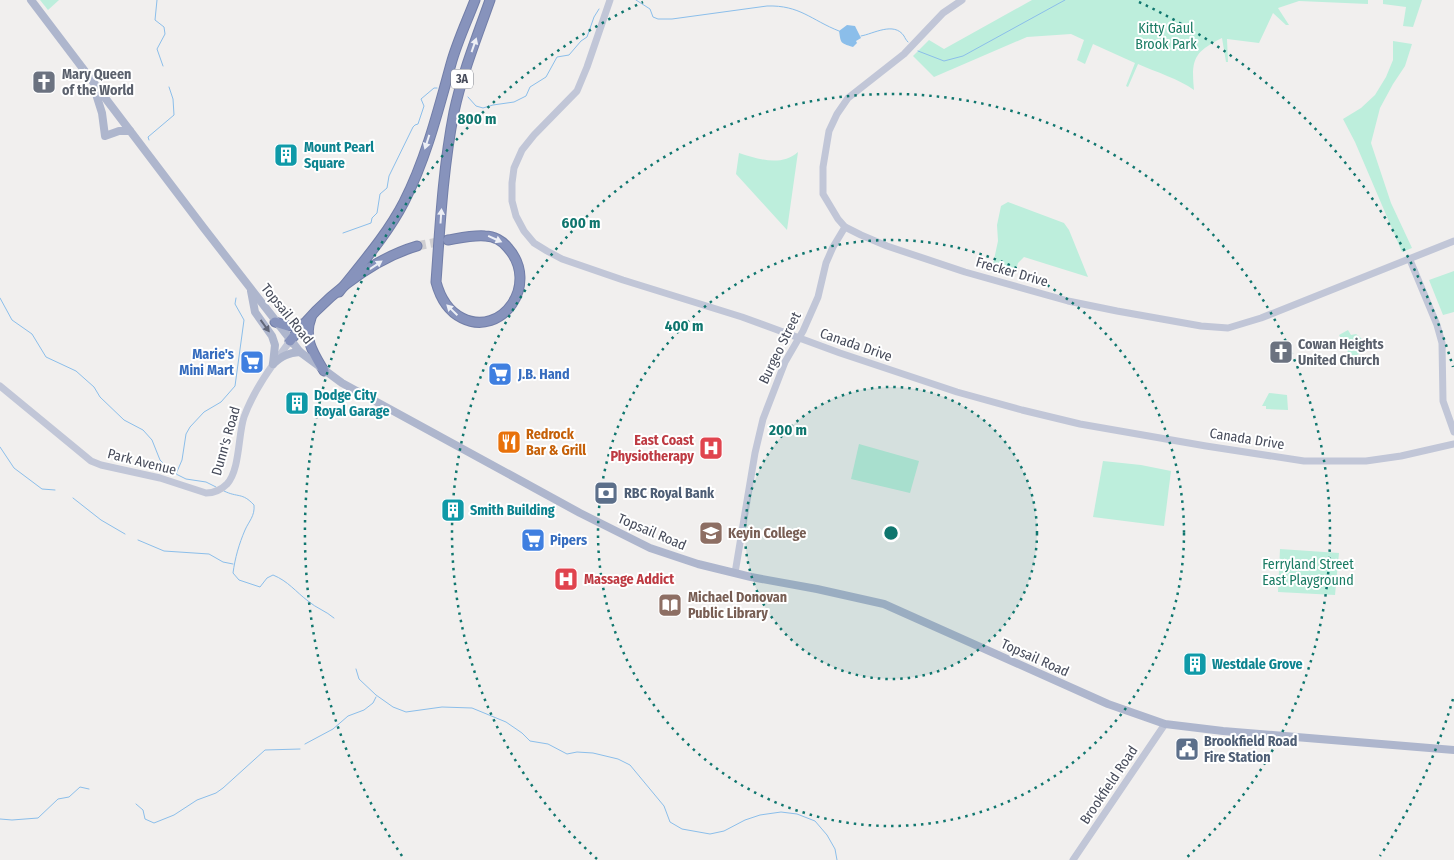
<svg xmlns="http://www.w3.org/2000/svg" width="1454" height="860" font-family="'Fira Sans Condensed',sans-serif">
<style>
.green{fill:#bdeedc}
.water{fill:#8bbeea}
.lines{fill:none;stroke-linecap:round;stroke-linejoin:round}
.stream{stroke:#8bbeea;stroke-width:1}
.highway-tunnel{stroke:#cfced1;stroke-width:9;stroke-dasharray:9 4.5;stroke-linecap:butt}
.highway-casing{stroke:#727ea8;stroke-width:11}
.secondary{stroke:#c1c6d7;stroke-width:7}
.primary{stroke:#aeb6cd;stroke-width:8}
.highway{stroke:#8793bc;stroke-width:9}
.oneway{fill:#edeff5}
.oneway2{fill:#616678}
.ring{fill:none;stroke:#0f766e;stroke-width:2.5;stroke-dasharray:2.5 5}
.labels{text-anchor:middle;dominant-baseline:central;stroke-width:4;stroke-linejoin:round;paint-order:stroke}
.shield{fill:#fff;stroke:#7e828c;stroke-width:1}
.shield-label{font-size:12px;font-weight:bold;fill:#474c5b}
.park-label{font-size:14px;fill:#197b63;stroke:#fff}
.worship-label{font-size:14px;font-weight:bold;fill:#5b616d;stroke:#fff;text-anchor:start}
.culture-label{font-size:14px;font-weight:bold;fill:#0d838f;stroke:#fff;text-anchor:start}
.street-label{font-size:14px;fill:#474c5b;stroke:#fff}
.shop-label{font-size:14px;font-weight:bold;fill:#366cbe;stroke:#fff;text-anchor:start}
.food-label{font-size:14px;font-weight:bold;fill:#c56008;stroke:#fff;text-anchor:start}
.health-label{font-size:14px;font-weight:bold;fill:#be3a42;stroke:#fff;text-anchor:end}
.service-label{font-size:14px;font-weight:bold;fill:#4e5e75;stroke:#fff;text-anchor:start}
.education-label{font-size:14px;font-weight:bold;fill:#785e54;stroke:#fff;text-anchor:start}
.centre{fill:#0f766e;stroke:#fff;stroke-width:2.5}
.ring-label{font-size:15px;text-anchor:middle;font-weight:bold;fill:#0f766e;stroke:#fff;stroke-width:4;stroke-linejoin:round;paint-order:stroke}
</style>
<rect width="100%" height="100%" fill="#f1efee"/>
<g class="green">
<polygon points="40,0 59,0 48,10"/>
<path d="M1032,0H1368V4L1299,1L1278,8L1289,25H1286L1273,13L1259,43L1227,39L1228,62H1226L1222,38C1194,52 1191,59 1194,90C1179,79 1156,72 1138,64L1128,87L1126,86L1135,63L1093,44L1085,64L1077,60L1084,40L1071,34L1027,37L934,77L913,56L929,40L944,49Z"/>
<polygon points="1383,0 1422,0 1413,27 1403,26 1406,7 1383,4"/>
<polygon points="1393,41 1412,44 1405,66 1393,84 1380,108 1371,143 1391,203 1412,248 1402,252 1355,142 1343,119 1361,108 1375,95 1386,77 1393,60"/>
<path d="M798,152L787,230L736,174L739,153C758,159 781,167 798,152Z"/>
<polygon points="1008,202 1064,223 1069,230 1088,277 1024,257 1018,263 1014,277 992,269 998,241 997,225 1001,206"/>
<polygon points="1454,271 1454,312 1443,315 1429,280"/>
<path d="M1348,330L1351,335L1356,334C1362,338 1364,341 1365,348L1363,352L1351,358L1339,335Z"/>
<polygon points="1269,393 1287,395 1288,410 1266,409 1266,406 1262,406"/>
<polygon points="859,444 919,461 910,493 851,479"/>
<polygon points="1103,461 1141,465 1171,471 1164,526 1093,517"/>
<polygon points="1280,549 1339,553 1335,595 1278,592"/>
</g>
<path class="water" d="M847,25L855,26L861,38L856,41L857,43L853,47C839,43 841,42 839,31Z"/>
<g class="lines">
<g class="stream">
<polyline points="157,0 155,20 164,27 165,34 157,49 163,66"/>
<path d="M636,0L650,9L653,17L658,19H672L767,6C800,5 811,20 839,31"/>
<path d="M861,36C873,34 894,21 904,36C905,38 906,40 908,42"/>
<polyline points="918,51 944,61 963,56 1065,0"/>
<polyline points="468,97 476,106 483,108 493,105 514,102 526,96 530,87 546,77 557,57 569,55 581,41 587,37 594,17 599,9"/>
<polyline points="149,140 148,137 174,115 173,99 169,87"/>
<polyline points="343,233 371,223 372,218 377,213 380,194 387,188 389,176 413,127 415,125 418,124 424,106 421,99 434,88 437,88"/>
<polyline points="0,298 12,320 32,334 46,357 76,371 94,387 100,397 124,420 143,430 152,440 160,460 166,466 176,474 186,479 206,482 216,487"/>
<polyline points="0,447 14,468 42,489 55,490"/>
<polyline points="176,474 182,460 186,434 190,427 204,412 221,402 235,386 244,320 235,304 236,298"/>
<path d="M224,491C238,498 242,492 254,505C255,516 249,521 245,530C239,544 235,558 233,573L239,580L260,587L267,578L273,575C288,581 296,592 308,601C316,608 326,611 334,618"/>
<polyline points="73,498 101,520 125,534"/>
<polyline points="138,540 164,551 209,554 223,562 233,564"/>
<polyline points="356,669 359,679 376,695 393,707 406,712 442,707 472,708 506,722 522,733 530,741 548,744 567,754 577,752 593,753 618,759 630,765 664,806 670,822 682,829 710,834 724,831 745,820 760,815 781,812 797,814 815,821 827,835 835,849 837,860"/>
<polyline points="305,744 333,729 348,716 364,710 373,703 376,697"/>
<polyline points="136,804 143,810 145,819 154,823 174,815 197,800 216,793 223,788 265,750 300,749"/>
<polyline points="0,819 12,820 38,818 58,799 69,797 80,787 89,789"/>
</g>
<polyline class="highway-tunnel" points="417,246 448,240"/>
<g class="highway-casing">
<g id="highway">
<path d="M448,240C460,238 473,235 485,236C494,236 503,241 508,248C540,284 502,338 462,318C448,311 440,297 436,282C440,226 443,168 454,112C462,74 477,37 490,0"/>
<path d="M339,292C362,263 387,235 404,202C426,159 438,111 451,64C457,42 467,21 475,0"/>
<path d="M311,318C303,339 314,354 324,371"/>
<polyline points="275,322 288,326 304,324"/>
<path d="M290,341C320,301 369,260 417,246"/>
</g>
</g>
<g class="secondary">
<polyline points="610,0 587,67 577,91 534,135 522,150 514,168 512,183 512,201 516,216 524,231 534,243 547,251 562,259 623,280 742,317 840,353 957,392 1022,410 1080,424 1206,446 1304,461 1366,461 1401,456 1454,444"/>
<polyline points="962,0 943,13 904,54 848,98 837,114 829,131 823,167 823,194 838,219 845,227 861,235 887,246 965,272 1068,301 1117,311 1201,326 1228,328 1261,318 1454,241"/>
<polyline points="1410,260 1437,325 1442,343 1443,401 1454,432"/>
<path d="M0,386L91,461L101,465L160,478L206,493C214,493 221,490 227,484C240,470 238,435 244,417C254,389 273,364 290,341"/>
<polyline points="735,573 755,453 763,419 785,362 803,331 818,297 826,263 833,247 845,227"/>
<polyline points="1073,860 1165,724"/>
</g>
<g class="primary">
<polyline points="31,0 203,227 300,352 342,383 580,513 650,548 698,564 751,577 817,589 884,604 1108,704 1165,724 1223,731 1454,750"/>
<polyline points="97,88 96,94 102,113 105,136 119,131 130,131"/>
<polyline points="251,291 255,312 272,336 275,345 273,364"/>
<path d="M273,364C282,356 288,353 300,352"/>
</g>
<use href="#highway" class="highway"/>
</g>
<defs><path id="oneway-solid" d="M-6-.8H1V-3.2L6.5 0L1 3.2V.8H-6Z" transform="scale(1.25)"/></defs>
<g class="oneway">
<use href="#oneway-solid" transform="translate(474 45) rotate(-71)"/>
<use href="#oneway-solid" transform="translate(427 142) rotate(108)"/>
<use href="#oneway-solid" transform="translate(441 216) rotate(-86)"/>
<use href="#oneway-solid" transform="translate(495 239) rotate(24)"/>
<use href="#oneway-solid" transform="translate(376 265) rotate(-34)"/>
<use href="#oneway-solid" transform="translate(452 310) rotate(-136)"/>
</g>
<use class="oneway2" href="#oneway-solid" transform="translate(265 326) rotate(54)"/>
<circle cx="891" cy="533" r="146" fill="#0f766e" fill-opacity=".12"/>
<g class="ring">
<circle cx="891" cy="533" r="146"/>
<circle cx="891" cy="533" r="293"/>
<path d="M597 859A439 439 0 1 1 1185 859"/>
<path d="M1453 699A586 586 0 0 1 1380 856M402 856A586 586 0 0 1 643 2M1139 2A586 586 0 0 1 1453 367"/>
</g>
<defs>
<g id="church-square" transform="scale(1.25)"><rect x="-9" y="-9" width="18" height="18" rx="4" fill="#6b7280" stroke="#fff"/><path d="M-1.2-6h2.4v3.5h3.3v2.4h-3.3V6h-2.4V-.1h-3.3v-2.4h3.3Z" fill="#fff"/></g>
<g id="building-square" transform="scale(1.25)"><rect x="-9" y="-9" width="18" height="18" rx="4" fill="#0f9aa8" stroke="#fff"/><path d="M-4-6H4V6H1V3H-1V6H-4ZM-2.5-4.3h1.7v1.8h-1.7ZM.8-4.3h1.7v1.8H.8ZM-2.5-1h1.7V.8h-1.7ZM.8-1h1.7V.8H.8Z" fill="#fff"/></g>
<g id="supermarket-square" transform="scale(1.25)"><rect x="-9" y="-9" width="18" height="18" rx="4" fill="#3f7fe0" stroke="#fff"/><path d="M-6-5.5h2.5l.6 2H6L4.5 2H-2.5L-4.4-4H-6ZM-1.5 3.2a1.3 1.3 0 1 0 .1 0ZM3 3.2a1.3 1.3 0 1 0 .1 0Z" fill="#fff"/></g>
<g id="restaurant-square" transform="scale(1.25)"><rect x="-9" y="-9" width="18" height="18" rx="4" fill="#e8710a" stroke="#fff"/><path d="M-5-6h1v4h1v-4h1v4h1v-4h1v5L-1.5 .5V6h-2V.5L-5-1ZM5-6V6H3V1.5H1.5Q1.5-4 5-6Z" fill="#fff"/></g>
<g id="hospital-square" transform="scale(1.25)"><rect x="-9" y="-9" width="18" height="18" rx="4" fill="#e0444e" stroke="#fff"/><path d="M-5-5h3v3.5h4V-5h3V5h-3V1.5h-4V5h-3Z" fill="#fff"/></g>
<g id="bank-square" transform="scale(1.25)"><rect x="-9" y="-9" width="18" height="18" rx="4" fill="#5c6f8a" stroke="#fff"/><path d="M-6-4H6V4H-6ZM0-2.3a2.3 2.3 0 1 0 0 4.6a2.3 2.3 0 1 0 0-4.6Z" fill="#fff"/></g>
<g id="university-square" transform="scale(1.25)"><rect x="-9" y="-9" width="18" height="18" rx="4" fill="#8d6e63" stroke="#fff"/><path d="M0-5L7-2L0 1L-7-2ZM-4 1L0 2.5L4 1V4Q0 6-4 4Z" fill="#fff"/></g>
<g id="library-square" transform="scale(1.25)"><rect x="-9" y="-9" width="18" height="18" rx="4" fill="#8d6e63" stroke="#fff"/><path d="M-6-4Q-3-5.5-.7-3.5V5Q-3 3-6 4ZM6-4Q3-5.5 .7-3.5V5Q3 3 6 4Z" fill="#fff"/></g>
<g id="civic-square" transform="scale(1.25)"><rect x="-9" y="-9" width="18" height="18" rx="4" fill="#5c6f8a" stroke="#fff"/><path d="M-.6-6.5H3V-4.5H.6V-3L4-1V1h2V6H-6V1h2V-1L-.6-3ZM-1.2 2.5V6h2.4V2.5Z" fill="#fff"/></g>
</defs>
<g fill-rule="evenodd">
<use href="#church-square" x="44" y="82"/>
<use href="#building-square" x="286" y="155"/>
<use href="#church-square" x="1281" y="352"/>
<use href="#supermarket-square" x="252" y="362"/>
<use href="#supermarket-square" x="500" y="374"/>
<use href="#building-square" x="297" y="403"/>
<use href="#restaurant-square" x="509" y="442"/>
<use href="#hospital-square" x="711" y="448"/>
<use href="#bank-square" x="606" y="493"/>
<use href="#building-square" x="453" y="510"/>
<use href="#university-square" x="711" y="533"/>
<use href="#supermarket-square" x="533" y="540"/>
<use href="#hospital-square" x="566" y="579"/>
<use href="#library-square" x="670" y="605"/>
<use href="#building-square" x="1195" y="664"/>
<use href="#civic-square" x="1187" y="749"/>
</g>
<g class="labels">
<rect class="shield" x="451" y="69.5" width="22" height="19" rx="4"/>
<g class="shield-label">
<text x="462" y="79">3A</text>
</g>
<g class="park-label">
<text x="1166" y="28">Kitty Gaul<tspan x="1166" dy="16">Brook Park</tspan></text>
<text x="1308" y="564">Ferryland Street<tspan x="1308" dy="16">East Playground</tspan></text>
</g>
<g class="worship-label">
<text x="62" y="74">Mary Queen<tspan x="62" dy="16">of the World</tspan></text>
<text x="1298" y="344">Cowan Heights<tspan x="1298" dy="16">United Church</tspan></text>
</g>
<g class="culture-label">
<text x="304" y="147">Mount Pearl<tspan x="304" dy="16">Square</tspan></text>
<text x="314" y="395">Dodge City<tspan x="314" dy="16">Royal Garage</tspan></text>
<text x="470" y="510">Smith Building</text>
<text x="1212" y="664">Westdale Grove</text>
</g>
<g class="street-label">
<text transform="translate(1012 272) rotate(16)">Frecker Drive</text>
<text transform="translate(287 314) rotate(51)">Topsail Road</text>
<text transform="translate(856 345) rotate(19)">Canada Drive</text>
<text transform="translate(780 348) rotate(-64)">Burgeo Street</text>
<text transform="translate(1247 439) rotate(9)">Canada Drive</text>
<text transform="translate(226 441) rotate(-74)">Dunn's Road</text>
<text transform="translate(142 462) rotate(14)">Park Avenue</text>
<text transform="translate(652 532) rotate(23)">Topsail Road</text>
<text transform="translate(1035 658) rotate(24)">Topsail Road</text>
<text transform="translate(1109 785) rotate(-56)">Brookfield Road</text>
</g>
<g class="shop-label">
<text x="234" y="354" text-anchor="end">Marie's<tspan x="234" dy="16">Mini Mart</tspan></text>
<text x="518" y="374">J.B. Hand</text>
<text x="550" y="540">Pipers</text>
</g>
<g class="food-label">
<text x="526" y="434">Redrock<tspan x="526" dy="16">Bar &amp; Grill</tspan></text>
</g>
<g class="health-label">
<text x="694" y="440">East Coast<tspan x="694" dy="16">Physiotherapy</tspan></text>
<text x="584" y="579" text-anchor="start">Massage Addict</text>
</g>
<g class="service-label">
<text x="624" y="493">RBC Royal Bank</text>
<text x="1204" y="741">Brookfield Road<tspan x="1204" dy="16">Fire Station</tspan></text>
</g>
<g class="education-label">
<text x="728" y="533">Keyin College</text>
<text x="688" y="597">Michael Donovan<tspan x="688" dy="16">Public Library</tspan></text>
</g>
</g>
<circle cx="891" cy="533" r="8" class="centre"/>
<g class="ring-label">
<text x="477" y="124">800 m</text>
<text x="581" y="228">600 m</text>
<text x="684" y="331">400 m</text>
<text x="788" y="435">200 m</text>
</g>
</svg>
